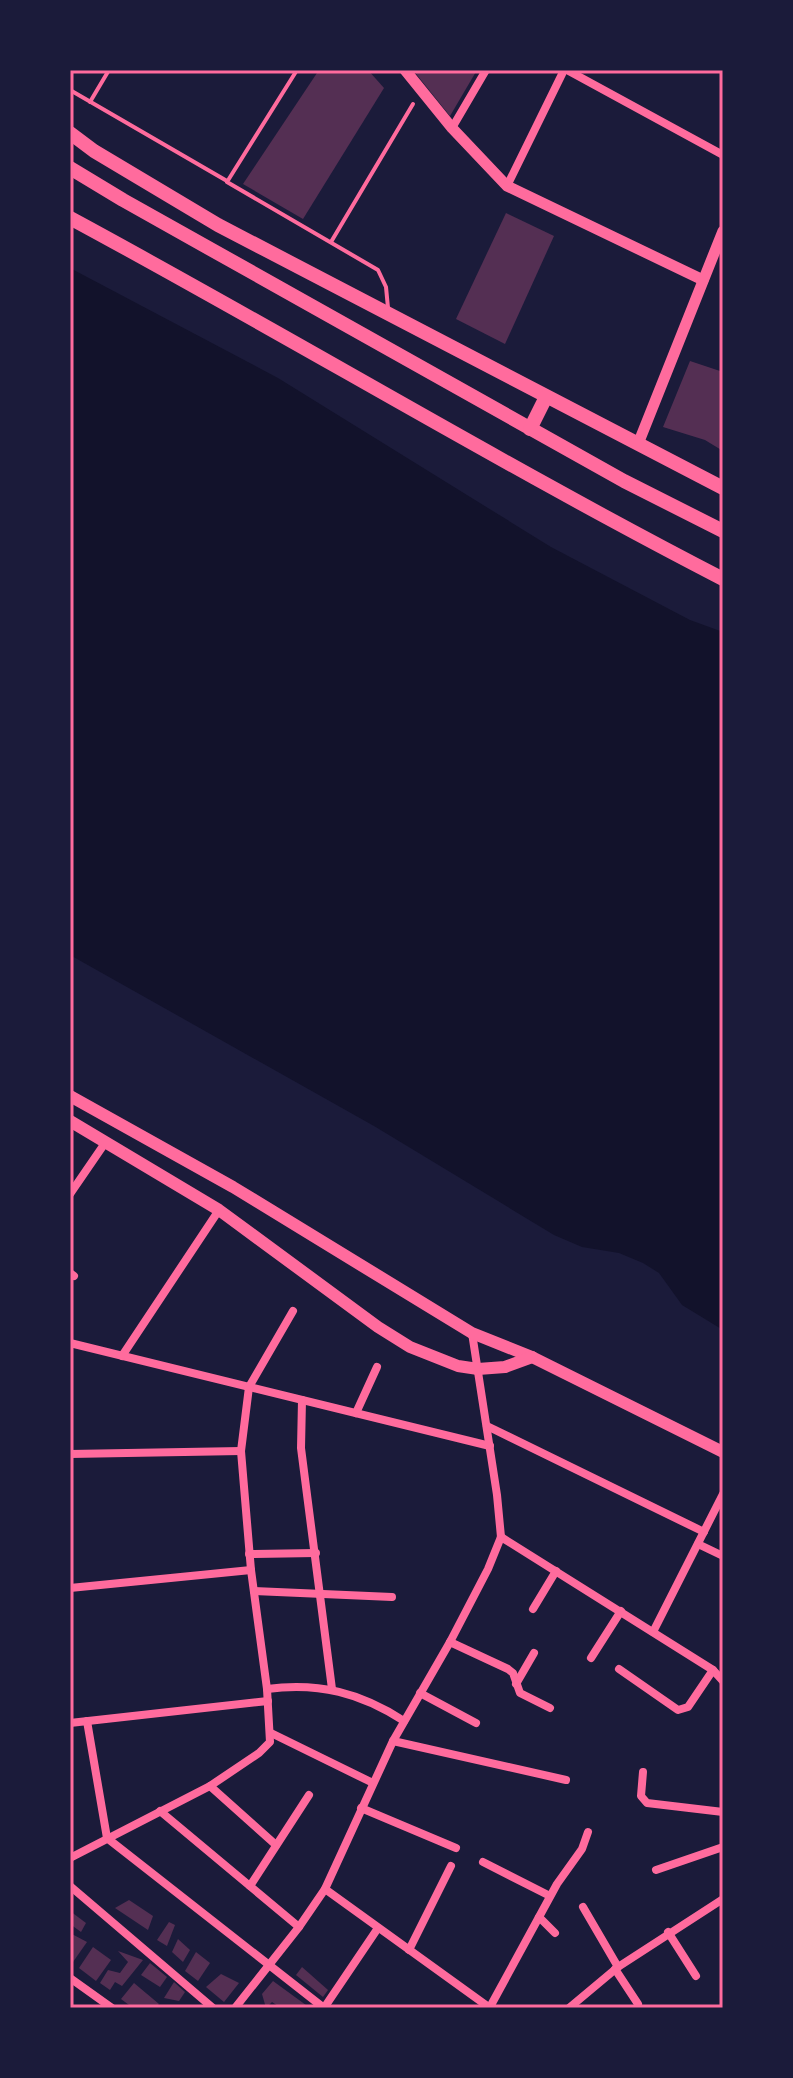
<svg xmlns="http://www.w3.org/2000/svg" width="793" height="2078" font-family="'PT Sans',sans-serif">
<style>
.water{fill:#12122b}
.building{fill:#542f53}
.lines{fill:none;stroke-linecap:round;stroke-linejoin:round}
.service{stroke:#ff6b9d;stroke-width:4}
.minor{stroke:#ff6b9d;stroke-width:8}
.tertiary{stroke:#ff6b9d;stroke-width:11}
.secondary{stroke:#ff6b9d;stroke-width:12}
.primary{stroke:#ff6b9d;stroke-width:14}
.neatline{fill:none;stroke:#ff6b9d;stroke-width:3}
</style>
<rect width="100%" height="100%" fill="#1b1b3a"/>
<polygon class="water" points="70,268 278,378 551,547 690,620 723,632 723,1330 682,1305 659,1273 643,1263 619,1253 582,1247 554,1235 374,1126 70,955"/>
<g class="building">
<polygon points="319,70 368,70 384,88 303,219 243,184"/>
<polygon points="413,70 477,70 450,116"/>
<polygon points="506,213 554,236 505,344 456,319"/>
<polygon points="690,361 723,372 723,451 705,440 663,427"/>
<polygon points="129,1900 153,1916 148,1930 115,1908"/>
<polygon points="70,1911 86,1923 81,1932 70,1924"/>
<polygon points="169,1922 175,1925 167,1946 157,1940"/>
<polygon points="70,1933 87,1942 73,1962 70,1960"/>
<polygon points="178,1939 190,1950 183,1962 172,1952"/>
<polygon points="93,1947 111,1960 96,1981 79,1968"/>
<polygon points="118,1951 143,1960 122,1986 115,1982 110,1990 100,1983 108,1970 120,1973 128,1962"/>
<polygon points="196,1952 210,1963 198,1981 185,1971"/>
<polygon points="150,1963 167,1977 160,1987 141,1975"/>
<polygon points="302,1967 328,1990 323,1997 296,1975"/>
<polygon points="221,1974 239,1983 224,2002 206,1987"/>
<polygon points="273,1981 310,2008 281,2008 272,2002 266,2008 262,1994"/>
<polygon points="174,1982 185,1992 179,2001 164,1998"/>
<polygon points="134,1983 159,2004 155,2008 133,2008 121,1999"/>
</g>
<g class="lines">
<g class="service">
<polyline points="297,70 227,182 378,270 386,287 388,308"/>
<polyline points="70,90 227,181"/>
<polyline points="90,102 109,70"/>
<polyline points="331,242 413,104"/>
</g>
<g class="minor">
<polyline points="567,70 723,155"/>
<polyline points="452,128 486,70"/>
<polyline points="507,186 564,70"/>
<polyline points="70,1194 105,1143"/>
<polyline points="70,1273 74,1276"/>
<polyline points="70,1343 490,1446"/>
<polyline points="122,1356 219,1210"/>
<polyline points="302,1400 301,1448 332,1689"/>
<polyline points="356,1413 377,1367"/>
<polyline points="487,1426 704,1532"/>
<polyline points="70,1454 241,1451"/>
<polyline points="501,1537 713,1670 723,1681"/>
<polyline points="698,1544 723,1556"/>
<polyline points="249,1554 316,1553"/>
<polyline points="70,1588 251,1570"/>
<polyline points="254,1591 392,1597"/>
<polyline points="533,1609 556,1571"/>
<polyline points="653,1632 723,1494"/>
<polyline points="450,1642 508,1669 513,1673 520,1693 550,1708"/>
<polyline points="591,1658 621,1611"/>
<polyline points="619,1669 678,1710 688,1707 713,1670"/>
<polyline points="516,1684 534,1653"/>
<path d="M267,1689C319,1682 361,1693 404,1721"/>
<polyline points="420,1693 476,1723"/>
<polyline points="87,1721 107,1838 324,2008"/>
<polyline points="70,1723 268,1701"/>
<polyline points="271,1733 373,1783"/>
<polyline points="393,1741 566,1780"/>
<polyline points="643,1772 641,1796 647,1803 723,1812"/>
<polyline points="210,1786 276,1845"/>
<polyline points="361,1808 456,1848"/>
<polyline points="160,1811 299,1927"/>
<polyline points="70,1858 210,1786 259,1753 270,1742 267,1689 251,1570 241,1451 249,1387 293,1311"/>
<polyline points="483,1862 550,1896"/>
<polyline points="656,1870 723,1847"/>
<polyline points="70,1886 213,2008"/>
<polyline points="250,1886 309,1795"/>
<polyline points="325,1889 490,2008"/>
<polyline points="583,1907 618,1967"/>
<polyline points="539,1917 555,1933"/>
<polyline points="668,1932 696,1976"/>
<polyline points="409,1950 451,1866"/>
<polyline points="615,1969 638,2004"/>
<polyline points="70,1978 112,2008"/>
<polyline points="490,2007 557,1884 582,1849 588,1832"/>
<polyline points="235,2008 299,1927 325,1889 393,1741 450,1642 488,1569 501,1537 497,1495 472,1333"/>
<polyline points="324,2008 378,1928"/>
<polyline points="569,2008 618,1967 723,1899"/>
</g>
<g class="tertiary">
<polyline points="405,70 452,128 507,186 703,280"/>
<polyline points="638,444 723,231"/>
</g>
<g class="secondary">
<polyline points="70,1096 233,1187 472,1333 532,1357 723,1452"/>
<polyline points="70,1121 219,1210 378,1327 410,1347 458,1366 478,1369 505,1367 532,1357"/>
</g>
<g class="primary">
<polyline points="70,133 94,151 218,225 723,488"/>
<polyline points="70,168 123,200 624,481 723,531"/>
<path d="M70,218C289,336 502,465 723,579"/>
<polyline points="530,429 546,397"/>
</g>
</g>
<rect width="793" height="2078" fill="none" stroke="#1b1b3a" stroke-width="144"/>
<rect x="72" y="72" width="649" height="1934" class="neatline"/>
</svg>
